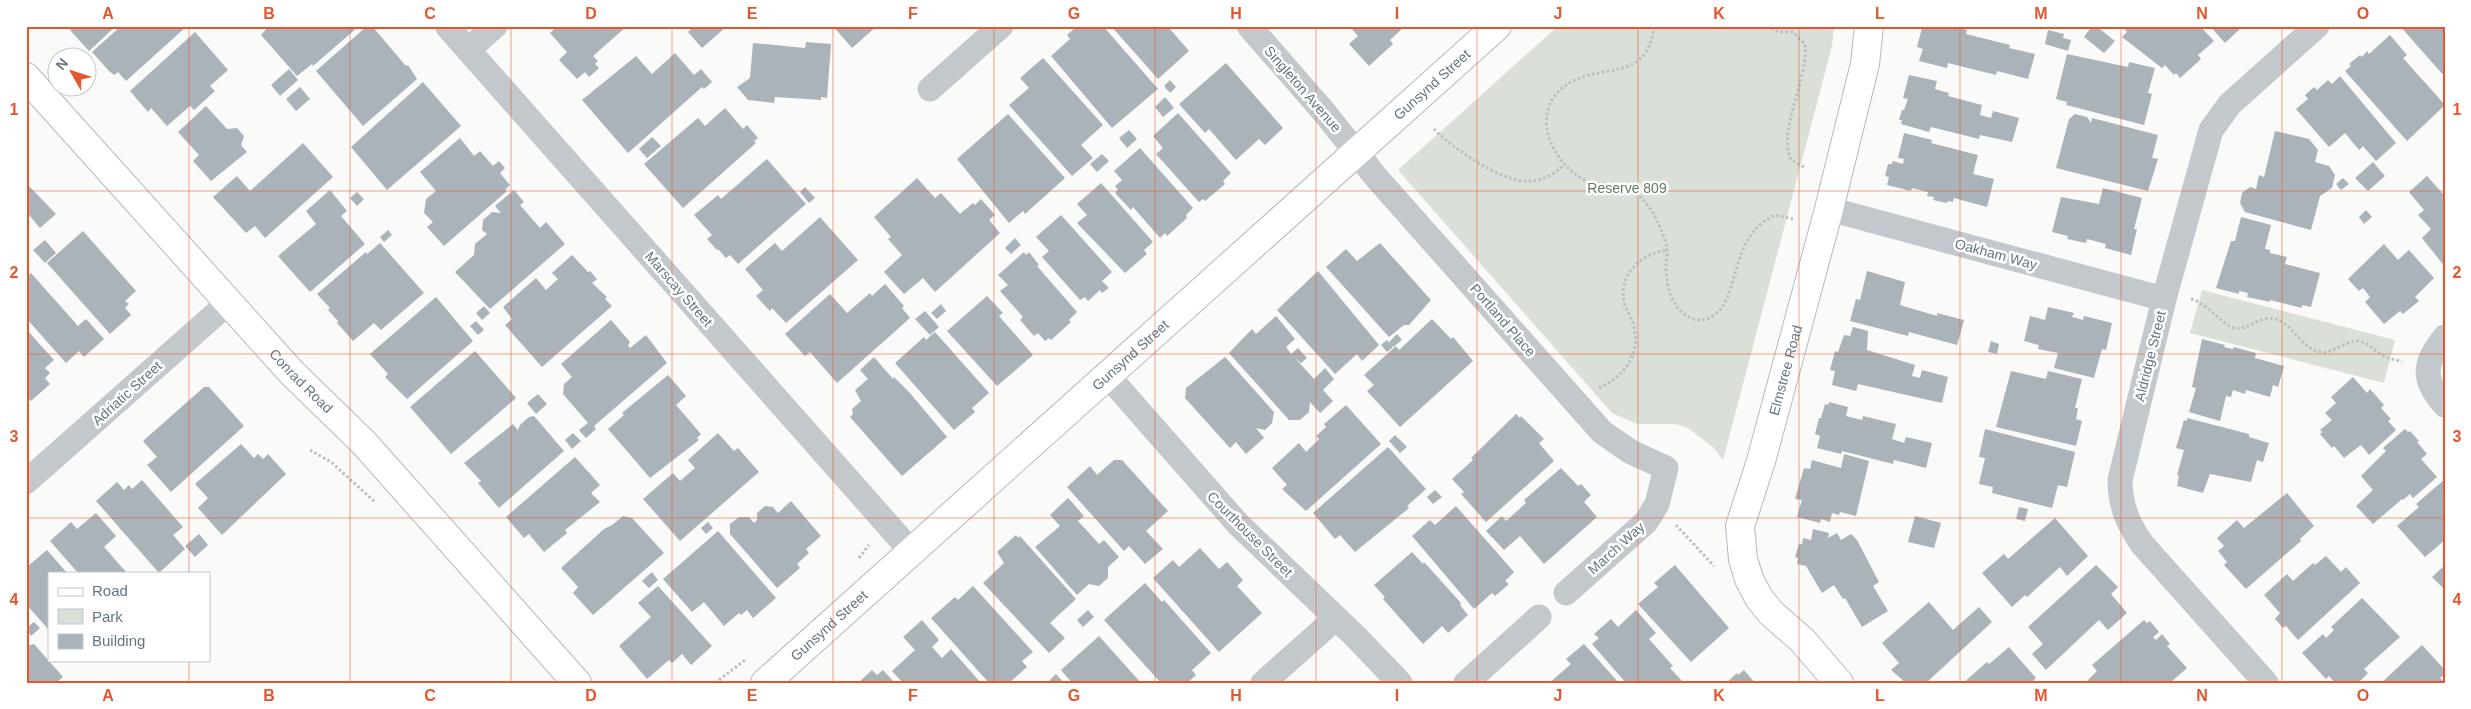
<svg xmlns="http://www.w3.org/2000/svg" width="2471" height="709" font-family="Helvetica,sans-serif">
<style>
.green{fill:#dadfd7}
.building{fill:#aab3b9}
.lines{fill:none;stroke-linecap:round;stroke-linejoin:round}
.secondary-casing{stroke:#b3babf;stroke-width:30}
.path{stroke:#bbbfc2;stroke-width:3;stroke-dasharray:2.5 2.5;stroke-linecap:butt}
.street{stroke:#c3c8cc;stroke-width:25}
.secondary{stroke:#fff;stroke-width:28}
.grid{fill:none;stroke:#e4572e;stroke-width:1;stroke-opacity:0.55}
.labels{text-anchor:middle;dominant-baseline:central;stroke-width:5;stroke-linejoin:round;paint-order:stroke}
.street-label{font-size:14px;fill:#657683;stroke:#fff}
.park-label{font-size:14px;fill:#687a64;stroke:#fff}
.neatline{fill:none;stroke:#e4572e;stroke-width:2}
.grid-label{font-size:16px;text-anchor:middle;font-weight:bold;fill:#e4572e}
</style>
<rect width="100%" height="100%" fill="#fafaf8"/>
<g class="green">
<polygon points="1558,26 1834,26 1832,46 1723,460 1713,447 1688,428 1675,424 1637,424 1612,413 1398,170"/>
<polygon points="2202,290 2395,340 2384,383 2190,333"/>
</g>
<g class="building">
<polygon points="74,26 114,26 115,27 89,51 70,30"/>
<polygon points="121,26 187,26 126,81 118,72 114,75 109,71 92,52"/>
<polygon points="269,26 359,26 313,66 312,64 297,76 261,35"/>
<polygon points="367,26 372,26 406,66 408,65 417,79 363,126 316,71"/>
<polygon points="558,26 627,26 593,56 598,61 595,64 599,68 589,77 585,72 577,79 559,60 567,52 550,33"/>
<polygon points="688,26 727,26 702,48 688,32 691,29"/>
<polygon points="833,26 877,26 852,48"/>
<polygon points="1077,26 1103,26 1158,89 1112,128 1051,56 1070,39 1067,35"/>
<polygon points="1111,26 1174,26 1170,29 1189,51 1158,79"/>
<polygon points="1349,26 1405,26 1390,40 1393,44 1369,66 1349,44 1358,36"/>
<polygon points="1928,26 1954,26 1967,30 1966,34 2010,45 2009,48 2035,54 2028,79 1997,71 1996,75 1948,63 1947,68 1919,61 1923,49 1917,47 1922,28 1927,29"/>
<polygon points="2092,26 2096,26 2115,41 2104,53 2084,37"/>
<polygon points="2122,26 2200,26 2214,41 2198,55 2201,59 2180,78 2176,73 2174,75 2165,65 2162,68 2122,37 2127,32"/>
<polygon points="2210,26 2243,26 2225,43"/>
<polygon points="2400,26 2445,26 2445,77"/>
<polygon points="2048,30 2064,34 2063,38 2071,40 2068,51 2045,44"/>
<polygon points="195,32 228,70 210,86 215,91 194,110 190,106 167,126 151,108 148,112 130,91"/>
<polygon points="2390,35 2407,55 2403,58 2445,105 2407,141 2345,71 2351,66 2349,64 2360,55 2362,57 2367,51 2369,54"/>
<polygon points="806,42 831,44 827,98 821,97 821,100 775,97 774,103 748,100 737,87 750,78 753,43 805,48"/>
<polygon points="675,53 694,75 701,69 712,82 704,89 702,87 628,153 582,100 636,56 652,74"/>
<polygon points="2067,54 2128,67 2129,62 2155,68 2148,93 2152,94 2144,125 2066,105 2067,102 2056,99"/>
<polygon points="1043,58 1103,125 1081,145 1093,158 1072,176 1009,105 1029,88 1020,78"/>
<polygon points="1226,63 1283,128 1265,145 1259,139 1236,160 1209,129 1205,133 1179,104"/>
<polygon points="289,69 298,80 280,96 271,85"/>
<polygon points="1909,75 1937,81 1935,89 1949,93 1948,96 1982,105 1980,115 1991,118 1993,111 2019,118 2012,142 1980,135 1979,139 1931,127 1929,132 1901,124 1902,120 1899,120 1902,110 1904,110 1908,99 1903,98"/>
<polygon points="2340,76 2396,143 2376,161 2363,146 2359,150 2345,133 2329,147 2296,109 2308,99 2305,95 2314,87 2317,90 2328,80 2332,84"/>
<polygon points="1170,80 1176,87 1170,93 1164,86"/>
<polygon points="423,82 461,126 387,190 351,147"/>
<polygon points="300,87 310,99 296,111 286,99"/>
<polygon points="1165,97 1174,108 1163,117 1155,107"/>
<polygon points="206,106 227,129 237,128 244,136 241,145 247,152 211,181 193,161 199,155 178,132"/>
<polygon points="725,108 743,129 747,125 758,138 754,141 756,143 683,208 644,164 698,118 705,126"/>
<polygon points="1178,113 1231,173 1223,181 1225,184 1205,201 1203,199 1199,202 1156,154 1163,148 1153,136"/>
<polygon points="1008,114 1065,178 1025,214 1023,211 1009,223 957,159"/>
<polygon points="2075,114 2087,117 2091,123 2092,118 2158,135 2152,158 2158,159 2148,191 2056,168 2069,119"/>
<polygon points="1129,130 1137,139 1127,148 1119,138"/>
<polygon points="2275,131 2309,139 2318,150 2315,162 2329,166 2335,175 2332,188 2320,196 2311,230 2245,212 2240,203 2242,193 2250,187 2256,189 2259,175 2264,177"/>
<polygon points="1904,133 1932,140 1931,143 1978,155 1973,174 1994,179 1987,207 1954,198 1953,202 1948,201 1947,203 1933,200 1934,197 1927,196 1928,192 1912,188 1911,191 1887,185 1889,177 1885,176 1888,164 1892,164 1893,161 1903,164 1904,159 1898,158"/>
<polygon points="652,137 661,146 647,158 639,149"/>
<polygon points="460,138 474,156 480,151 493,166 499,161 505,168 500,173 510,185 505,190 507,191 444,246 427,227 433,222 424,213 426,199 436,191 420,172"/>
<polygon points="303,143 333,177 265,238 255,226 246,233 213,197 237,176 250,191"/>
<polygon points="1140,148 1193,208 1186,215 1187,218 1167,236 1165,233 1160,238 1133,207 1131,210 1115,193 1118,190 1115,186 1122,180 1114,171"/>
<polygon points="1102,154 1109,161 1097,172 1090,164"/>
<polygon points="767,159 806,204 738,264 730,255 726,258 718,249 717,250 707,239 712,235 694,215 718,195 721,199"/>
<polygon points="2373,162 2385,176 2368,191 2355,178"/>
<polygon points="2427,176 2445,196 2445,267 2422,238 2431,229 2418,215 2424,210 2409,192"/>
<polygon points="917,178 935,198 941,193 960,214 973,203 975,205 981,199 995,215 989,220 1000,233 935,292 923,278 904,294 884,272 902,255 888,239 891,237 874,217"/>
<polygon points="2343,178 2349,184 2341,190 2336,184"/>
<polygon points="26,183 56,214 40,228 29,215 26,218"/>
<polygon points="1101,183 1153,242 1144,250 1147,254 1125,273 1077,223 1087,215 1077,204"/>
<polygon points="805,187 815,198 809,203 800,192"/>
<polygon points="2103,188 2142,198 2134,229 2137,229 2131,255 2105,248 2106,244 2087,239 2086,243 2067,239 2068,236 2052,232 2061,197 2099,204"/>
<polygon points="330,190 347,211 341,216 365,244 310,292 278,256 316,224 306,211"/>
<polygon points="514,190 524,202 520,205 540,228 546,222 565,244 490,309 455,272 474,255 475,244 487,234 482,230 483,220 492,212 501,213 495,206"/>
<polygon points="357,192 364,199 357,206 350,198"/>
<polygon points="2366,210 2372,217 2364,224 2359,217"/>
<polygon points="1061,215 1112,272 1102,281 1109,288 1102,293 1100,290 1088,301 1085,297 1080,300 1042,257 1049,251 1036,237"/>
<polygon points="820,217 858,260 786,323 772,308 770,311 756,296 763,290 745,269 775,243 782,251"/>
<polygon points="2241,217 2271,225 2265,249 2270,250 2270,253 2287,257 2285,264 2320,273 2311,307 2302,305 2302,308 2270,300 2270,302 2247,297 2248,293 2239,291 2239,294 2216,288 2231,241 2235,241"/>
<polygon points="388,230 392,235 384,242 380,237"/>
<polygon points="83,231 136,291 125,301 129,304 125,308 131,315 110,334 47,263"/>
<polygon points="1015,238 1021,245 1011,254 1005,248"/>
<polygon points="45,240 56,253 45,263 33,250"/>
<polygon points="380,243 424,293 381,330 374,323 353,341 337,323 338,321 328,310 330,308 317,294 366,252 367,254"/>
<polygon points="1380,243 1431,300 1409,325 1404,325 1389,337 1326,267 1346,249 1357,261"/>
<polygon points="2384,244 2398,260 2409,250 2434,278 2415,297 2419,301 2403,314 2400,311 2384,324 2365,302 2370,297 2363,288 2359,291 2348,279"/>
<polygon points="1024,252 1026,255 1029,252 1039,265 1037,266 1077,312 1069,320 1071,322 1051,340 1049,338 1045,341 1038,333 1034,336 1020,320 1023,317 1000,291 1008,285 998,275"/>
<polygon points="572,255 588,272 590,271 597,279 592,283 607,297 605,299 612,306 542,367 505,325 512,319 503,307 536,278 546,290 558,279 552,273"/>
<polygon points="1318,271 1379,345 1362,361 1357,354 1335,374 1277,310"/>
<polygon points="1867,271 1905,282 1900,305 1937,316 1937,313 1964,320 1957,345 1909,332 1908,336 1850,321 1856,299 1860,300"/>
<polygon points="31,273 78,326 86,319 104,339 84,357 79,351 66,363 26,318 26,277"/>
<polygon points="885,284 904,306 902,308 910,318 837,383 810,352 805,356 785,334 830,294 847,313 870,293 872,296"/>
<polygon points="987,296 1003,313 999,316 1033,355 997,386 947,331"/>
<polygon points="436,297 473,341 407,399 385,377 388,374 370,354"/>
<polygon points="941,304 946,311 937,319 931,313"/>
<polygon points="484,306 490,313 482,320 476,313"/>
<polygon points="2048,307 2074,313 2072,317 2083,320 2084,316 2112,323 2106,350 2102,349 2094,378 2054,368 2058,353 2038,349 2039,345 2024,341 2030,316 2045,320"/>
<polygon points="925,311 939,327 930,335 915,319"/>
<polygon points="1276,316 1295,339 1286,347 1291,354 1298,348 1307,358 1301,363 1295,358 1314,379 1325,368 1334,379 1323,390 1333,401 1320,413 1310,402 1309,412 1300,420 1289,420 1229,353 1252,329 1256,334"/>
<polygon points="1432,319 1451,339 1453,337 1473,361 1400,427 1367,391 1374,385 1364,375 1396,346 1399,350"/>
<polygon points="611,320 630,342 628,345 630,348 646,335 667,363 594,426 596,429 586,438 579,430 588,423 563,394 564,384 572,377 561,364"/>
<polygon points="476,321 484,330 478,335 470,326"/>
<polygon points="1853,327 1868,331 1867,350 1915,365 1912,376 1920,378 1922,370 1948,377 1942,403 1858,384 1856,391 1832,385 1835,371 1830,370 1835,351 1838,352 1844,335 1850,336"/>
<polygon points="26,329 54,360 45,368 50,373 45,378 50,384 31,401 26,396"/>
<polygon points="935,332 989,393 972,408 975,412 954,430 895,363 924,337 926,340"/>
<polygon points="1397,334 1402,340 1393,347 1389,342"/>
<polygon points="2202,339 2225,345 2224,347 2233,349 2234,347 2256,353 2255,358 2284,366 2278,387 2273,385 2270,397 2246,390 2245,394 2233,390 2231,397 2226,396 2220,421 2189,412 2196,388 2192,387"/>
<polygon points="1387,340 1393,347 1387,352 1381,345"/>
<polygon points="1991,341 1999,344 1997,354 1988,352"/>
<polygon points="475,351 516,398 451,454 410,407"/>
<polygon points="874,357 893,379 894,377 909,392 947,437 902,476 850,417 853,414 852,409 861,401 855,390 868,379 860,370"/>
<polygon points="1225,357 1274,412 1272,423 1265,430 1256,428 1264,438 1246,454 1236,442 1230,448 1185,398 1186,388"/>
<polygon points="2011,371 2046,379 2048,371 2082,379 2075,408 2078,408 2076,419 2082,421 2076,446 1996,427"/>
<polygon points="668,375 686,396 676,405 701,434 697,438 699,440 650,478 608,429 624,415 622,413"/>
<polygon points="2353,377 2367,393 2370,389 2384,405 2381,408 2391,419 2388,421 2396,430 2369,455 2361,445 2344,458 2334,446 2332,448 2320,434 2322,432 2320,430 2332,420 2325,413 2336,403 2331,397"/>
<polygon points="204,387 209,387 244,426 171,492 147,465 157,457 143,441"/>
<polygon points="538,394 547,404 536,414 527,403"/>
<polygon points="1829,402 1848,407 1846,416 1862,420 1863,416 1896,424 1892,439 1904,443 1906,437 1932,443 1926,468 1894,460 1893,464 1842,451 1841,454 1817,448 1820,436 1815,434 1819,418 1821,418 1825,404 1828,405"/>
<polygon points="1346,405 1381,444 1306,511 1282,489 1287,485 1272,468 1299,443 1306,452 1319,439 1316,436 1326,427 1324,424"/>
<polygon points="1516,414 1520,418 1521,416 1544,439 1539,443 1554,461 1486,522 1461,494 1464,492 1452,479 1473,460 1471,458"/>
<polygon points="534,416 564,451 499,508 478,483 481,481 464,463 513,424 518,430 520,425 529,417"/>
<polygon points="2187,418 2249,434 2249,437 2269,443 2263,462 2257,460 2251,482 2210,474 2203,493 2177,486 2179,476 2177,475 2184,450 2176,448 2184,420 2187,421"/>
<polygon points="1985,429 2075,452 2067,487 2058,485 2052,508 1992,493 1993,487 1979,484 1985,458 1979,457"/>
<polygon points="2405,429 2408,432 2410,431 2419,441 2417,442 2427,454 2421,459 2437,477 2413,498 2410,494 2403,500 2402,499 2373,524 2356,506 2373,490 2361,476 2386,451 2383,448"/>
<polygon points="573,433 581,441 572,449 565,440"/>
<polygon points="718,433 734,451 738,448 759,472 680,541 643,499 673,473 680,481 695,468 688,460"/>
<polygon points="1395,435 1407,447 1400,453 1389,441"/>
<polygon points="241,444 254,458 258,454 263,459 268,454 286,474 222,535 198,508 208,498 195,484"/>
<polygon points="1388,447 1426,489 1407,506 1409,508 1355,552 1340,535 1335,539 1313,513"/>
<polygon points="1844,454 1869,461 1856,516 1840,512 1839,515 1832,513 1830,522 1821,519 1820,523 1797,517 1802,500 1795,499 1804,468 1810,469 1812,460 1841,468"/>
<polygon points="575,457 600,485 591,493 600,502 565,530 567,533 544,552 529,534 524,538 506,517"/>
<polygon points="1114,460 1122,460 1168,511 1146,531 1163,549 1145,564 1129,546 1124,551 1067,487 1090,466 1097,475"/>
<polygon points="1561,468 1578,486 1581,484 1591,495 1584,502 1597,517 1544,564 1520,536 1504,550 1486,531 1502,516 1506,521 1526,503 1524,500"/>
<polygon points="2445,479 2445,540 2425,557 2397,526 2419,507 2416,504"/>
<polygon points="142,480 183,527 173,535 185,549 159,573 96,501 117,482 124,490 129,485 132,489"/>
<polygon points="1435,490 1442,497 1433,504 1427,497"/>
<polygon points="2287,493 2314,526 2300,539 2301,541 2246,589 2224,565 2227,562 2218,551 2224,546 2217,538 2237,520 2244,528"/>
<polygon points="1068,498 1084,516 1078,521 1099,544 1104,540 1119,557 1108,567 1108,578 1099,586 1089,584 1077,595 1035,547 1060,526 1050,515"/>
<polygon points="791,501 821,536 806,549 809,553 797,564 800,568 777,588 730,534 730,524 739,517 749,517 754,523 757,520 757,513 765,506 773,507 778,513"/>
<polygon points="1456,506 1514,572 1505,581 1509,584 1495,596 1492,593 1474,609 1412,536 1430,520 1435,525"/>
<polygon points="2019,507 2028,509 2025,521 2016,519"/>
<polygon points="96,513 116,536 104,547 127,573 78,573 50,541 71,522 77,529"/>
<polygon points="623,516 632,518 664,553 593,615 573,593 578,587 561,568 604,529 612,525"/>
<polygon points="1915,516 1941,523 1934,548 1908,542"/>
<polygon points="2055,518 2088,556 2067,576 2060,567 2027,597 2025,595 2012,607 1982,573 2004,554 2008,559"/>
<polygon points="708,522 713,528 706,534 701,528"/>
<polygon points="1813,529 1829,533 1828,538 1837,533 1841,540 1851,534 1857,540 1879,582 1873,586 1888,611 1862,627 1845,598 1843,599 1834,585 1822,593 1806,566 1797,564 1798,558 1795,557 1799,544 1802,544 1803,538 1811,540"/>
<polygon points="718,531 776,598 753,618 747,610 741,615 739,613 724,626 704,602 692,612 663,579"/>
<polygon points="199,534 208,545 195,557 185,546"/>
<polygon points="1016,535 1019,538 1020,536 1076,599 1050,623 1065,638 1049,653 983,583 1004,563 997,552"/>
<polygon points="1200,548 1219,569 1227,562 1243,580 1237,586 1262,613 1219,652 1153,578 1173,560 1179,567"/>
<polygon points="47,550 67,573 49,573 49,630 26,604 26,564 28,566"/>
<polygon points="1412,552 1423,564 1424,562 1461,603 1460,605 1468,615 1448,633 1442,626 1423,644 1383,599 1385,597 1374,585"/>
<polygon points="2326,556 2341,572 2346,567 2360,583 2298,640 2286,626 2283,628 2275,619 2280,613 2264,595 2287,574 2293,581 2313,563 2315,565"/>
<polygon points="1675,565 1729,628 1691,662 1638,604 1658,587 1654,583"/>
<polygon points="2096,565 2118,587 2111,594 2127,613 2108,630 2099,620 2046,670 2032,654 2043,644 2028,627"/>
<polygon points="2445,565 2445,590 2432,577"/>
<polygon points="652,572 658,580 649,588 642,581"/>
<polygon points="1145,583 1162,602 1164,600 1211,653 1192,670 1196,675 1187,683 1161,683 1104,620"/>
<polygon points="658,586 712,646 691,665 682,654 672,663 669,660 647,679 619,646 651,617 638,603"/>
<polygon points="973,586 1033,652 1022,661 1027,667 1009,683 989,683 931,618 955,597 958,600"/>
<polygon points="2362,598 2400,637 2364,669 2368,673 2358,683 2335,683 2329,676 2326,679 2302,653 2323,634 2326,638 2334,630 2331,627"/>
<polygon points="1929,602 1953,630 1979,607 1992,622 1926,683 1906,683 1891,670 1899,663 1882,643"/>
<polygon points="1088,610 1094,617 1083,627 1077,620"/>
<polygon points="1636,610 1656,633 1649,639 1673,666 1670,668 1682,681 1681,683 1626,683 1592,644 1599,638 1594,634 1611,619 1618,627"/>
<polygon points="922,620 939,640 932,647 942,658 951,649 981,683 903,683 892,671 915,650 903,637"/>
<polygon points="2144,620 2147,623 2150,621 2159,632 2153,637 2156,640 2162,634 2170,644 2167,646 2187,668 2170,683 2085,683 2097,671 2092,665"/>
<polygon points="34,622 40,628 31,636 26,628"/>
<polygon points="1099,636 1141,683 1072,683 1061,670"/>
<polygon points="34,644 63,677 56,683 26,683 26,646"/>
<polygon points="1584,644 1619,683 1549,683 1571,664 1566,659"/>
<polygon points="2422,645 2445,670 2445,674 2440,678 2445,683 2381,683"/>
<polygon points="2009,647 2036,678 2031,683 1963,683 1987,662 1989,664"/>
<polygon points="872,670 877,675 883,670 895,683 858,683"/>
<polygon points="1744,670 1755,683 1726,683 1737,673 1738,675"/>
<polygon points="1056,674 1064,683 1047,683"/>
</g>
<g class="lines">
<g class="secondary-casing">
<g id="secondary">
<path id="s1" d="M26,77L292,373L364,443L577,683"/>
<path id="s2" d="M765,683L1497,26"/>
<path id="s3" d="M1839,683L1802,640L1771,613L1759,598L1749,579L1743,559L1740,526L1761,461L1829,209L1865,64L1869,26"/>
</g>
</g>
<g class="path">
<path d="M1654,26C1647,88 1595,58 1560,90C1531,117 1553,163 1583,179C1597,187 1616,181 1630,190C1643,197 1651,208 1657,221C1661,229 1666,240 1667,249C1668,254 1666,260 1666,264C1666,284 1670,307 1689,317C1695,321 1704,321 1711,317C1743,299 1726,238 1775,215L1793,219"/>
<path d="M1767,26L1779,32H1793L1805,44C1809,78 1777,131 1791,160L1806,168"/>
<path d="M1434,129C1452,148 1499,180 1525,181C1540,182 1554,175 1564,165"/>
<path d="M2191,299C2209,304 2224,327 2235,328C2250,330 2260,315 2275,319C2292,324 2299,343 2314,350C2330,358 2342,341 2358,341C2368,342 2375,352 2384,356C2389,359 2397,360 2402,362"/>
<path d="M1599,388C1625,376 1642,354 1633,324C1631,316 1626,310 1624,302C1618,274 1642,253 1668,250"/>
<polyline points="310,450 331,462 375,502"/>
<polyline points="1676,525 1714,566"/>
<polyline points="859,558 869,545"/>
<polyline points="715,683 745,660"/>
</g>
<g class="street">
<polyline points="447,26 911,551"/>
<polyline points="1249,26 1324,112 1375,176 1602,432 1631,452 1666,468 1657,504 1646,522 1566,593"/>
<polyline points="468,50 495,26"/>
<polyline points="930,89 1001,26"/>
<polyline points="1829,209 2164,299"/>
<path d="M2445,337C2423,363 2422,380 2445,405"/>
<polyline points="1108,376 1238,524 1356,637 1400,683"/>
<polyline points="26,482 228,303"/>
<polyline points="1263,683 1336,618"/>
<polyline points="1466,683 1539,617"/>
<path d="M2266,683L2142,544C2128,524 2120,505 2120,480L2164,299L2211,130L2230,104L2317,26"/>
</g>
<use href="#secondary" class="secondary"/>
</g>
<path class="grid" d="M189,26V573M350,26V683M511,26V683M672,26V683M833,26V683M994,26V683M1155,26V683M1316,26V683M1477,26V683M1638,26V683M1799,26V683M1960,26V683M2121,26V683M2282,26V683M26,191H2445M26,354H2445M26,518H2445M189,660V683"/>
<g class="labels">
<g class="street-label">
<text stroke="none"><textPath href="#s2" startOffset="896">Gunsynd Street</textPath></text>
<text transform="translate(1303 89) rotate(49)">Singleton Avenue</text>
<text transform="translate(1996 254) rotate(15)">Oakham Way</text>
<text transform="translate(679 289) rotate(49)">Marscay Street</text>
<text transform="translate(1503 320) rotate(49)">Portland Place</text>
<text stroke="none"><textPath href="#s2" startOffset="491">Gunsynd Street</textPath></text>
<text transform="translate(2150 356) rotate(-76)">Aldridge Street</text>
<text stroke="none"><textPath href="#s3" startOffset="355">Elmstree Road</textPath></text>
<text stroke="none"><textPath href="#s1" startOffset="410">Conrad Road</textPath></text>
<text transform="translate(127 393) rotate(-42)">Adriatic Street</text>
<text transform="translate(1250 534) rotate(45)">Courthouse Street</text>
<text transform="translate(1616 548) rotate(-42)">March Way</text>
<text stroke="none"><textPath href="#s2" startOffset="86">Gunsynd Street</textPath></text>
</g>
<g class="park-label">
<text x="1627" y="188">Reserve 809</text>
</g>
</g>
<rect width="2471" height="709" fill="none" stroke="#ffffff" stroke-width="55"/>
<rect x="48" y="572" width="162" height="90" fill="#ffffff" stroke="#c1c8cd"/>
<rect x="58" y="588" width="25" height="8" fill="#ffffff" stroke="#c1c8cd"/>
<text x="92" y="596" font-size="15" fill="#657683">Road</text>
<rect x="58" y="609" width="25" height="15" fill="#dadfd7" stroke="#c1c8cd"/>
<text x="92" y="622" font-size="15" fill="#657683">Park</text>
<rect x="58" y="634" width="25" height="15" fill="#aab3b9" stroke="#c1c8cd"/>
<text x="92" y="646" font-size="15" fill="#657683">Building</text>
<g transform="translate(72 72) rotate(309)"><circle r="24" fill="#ffffff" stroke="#c1c8cd"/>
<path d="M0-4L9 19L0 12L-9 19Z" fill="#e4572e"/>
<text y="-8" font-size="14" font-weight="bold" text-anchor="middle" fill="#657683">N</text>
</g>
<rect x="28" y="28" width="2416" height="654" class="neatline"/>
<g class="grid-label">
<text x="108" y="19">A</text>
<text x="269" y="19">B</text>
<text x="430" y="19">C</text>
<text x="591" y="19">D</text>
<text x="752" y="19">E</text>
<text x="913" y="19">F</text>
<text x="1074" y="19">G</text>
<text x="1236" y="19">H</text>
<text x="1397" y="19">I</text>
<text x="1558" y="19">J</text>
<text x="1719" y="19">K</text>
<text x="1880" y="19">L</text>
<text x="2041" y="19">M</text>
<text x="2202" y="19">N</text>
<text x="2363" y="19">O</text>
<text x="14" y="115">1</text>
<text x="2457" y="115">1</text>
<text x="14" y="278">2</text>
<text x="2457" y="278">2</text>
<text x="14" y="442">3</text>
<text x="2457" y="442">3</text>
<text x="14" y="605">4</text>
<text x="2457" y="605">4</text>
<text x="108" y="701">A</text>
<text x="269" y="701">B</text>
<text x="430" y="701">C</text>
<text x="591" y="701">D</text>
<text x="752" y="701">E</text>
<text x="913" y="701">F</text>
<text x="1074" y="701">G</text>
<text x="1236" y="701">H</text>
<text x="1397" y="701">I</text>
<text x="1558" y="701">J</text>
<text x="1719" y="701">K</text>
<text x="1880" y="701">L</text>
<text x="2041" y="701">M</text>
<text x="2202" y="701">N</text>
<text x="2363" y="701">O</text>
</g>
</svg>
